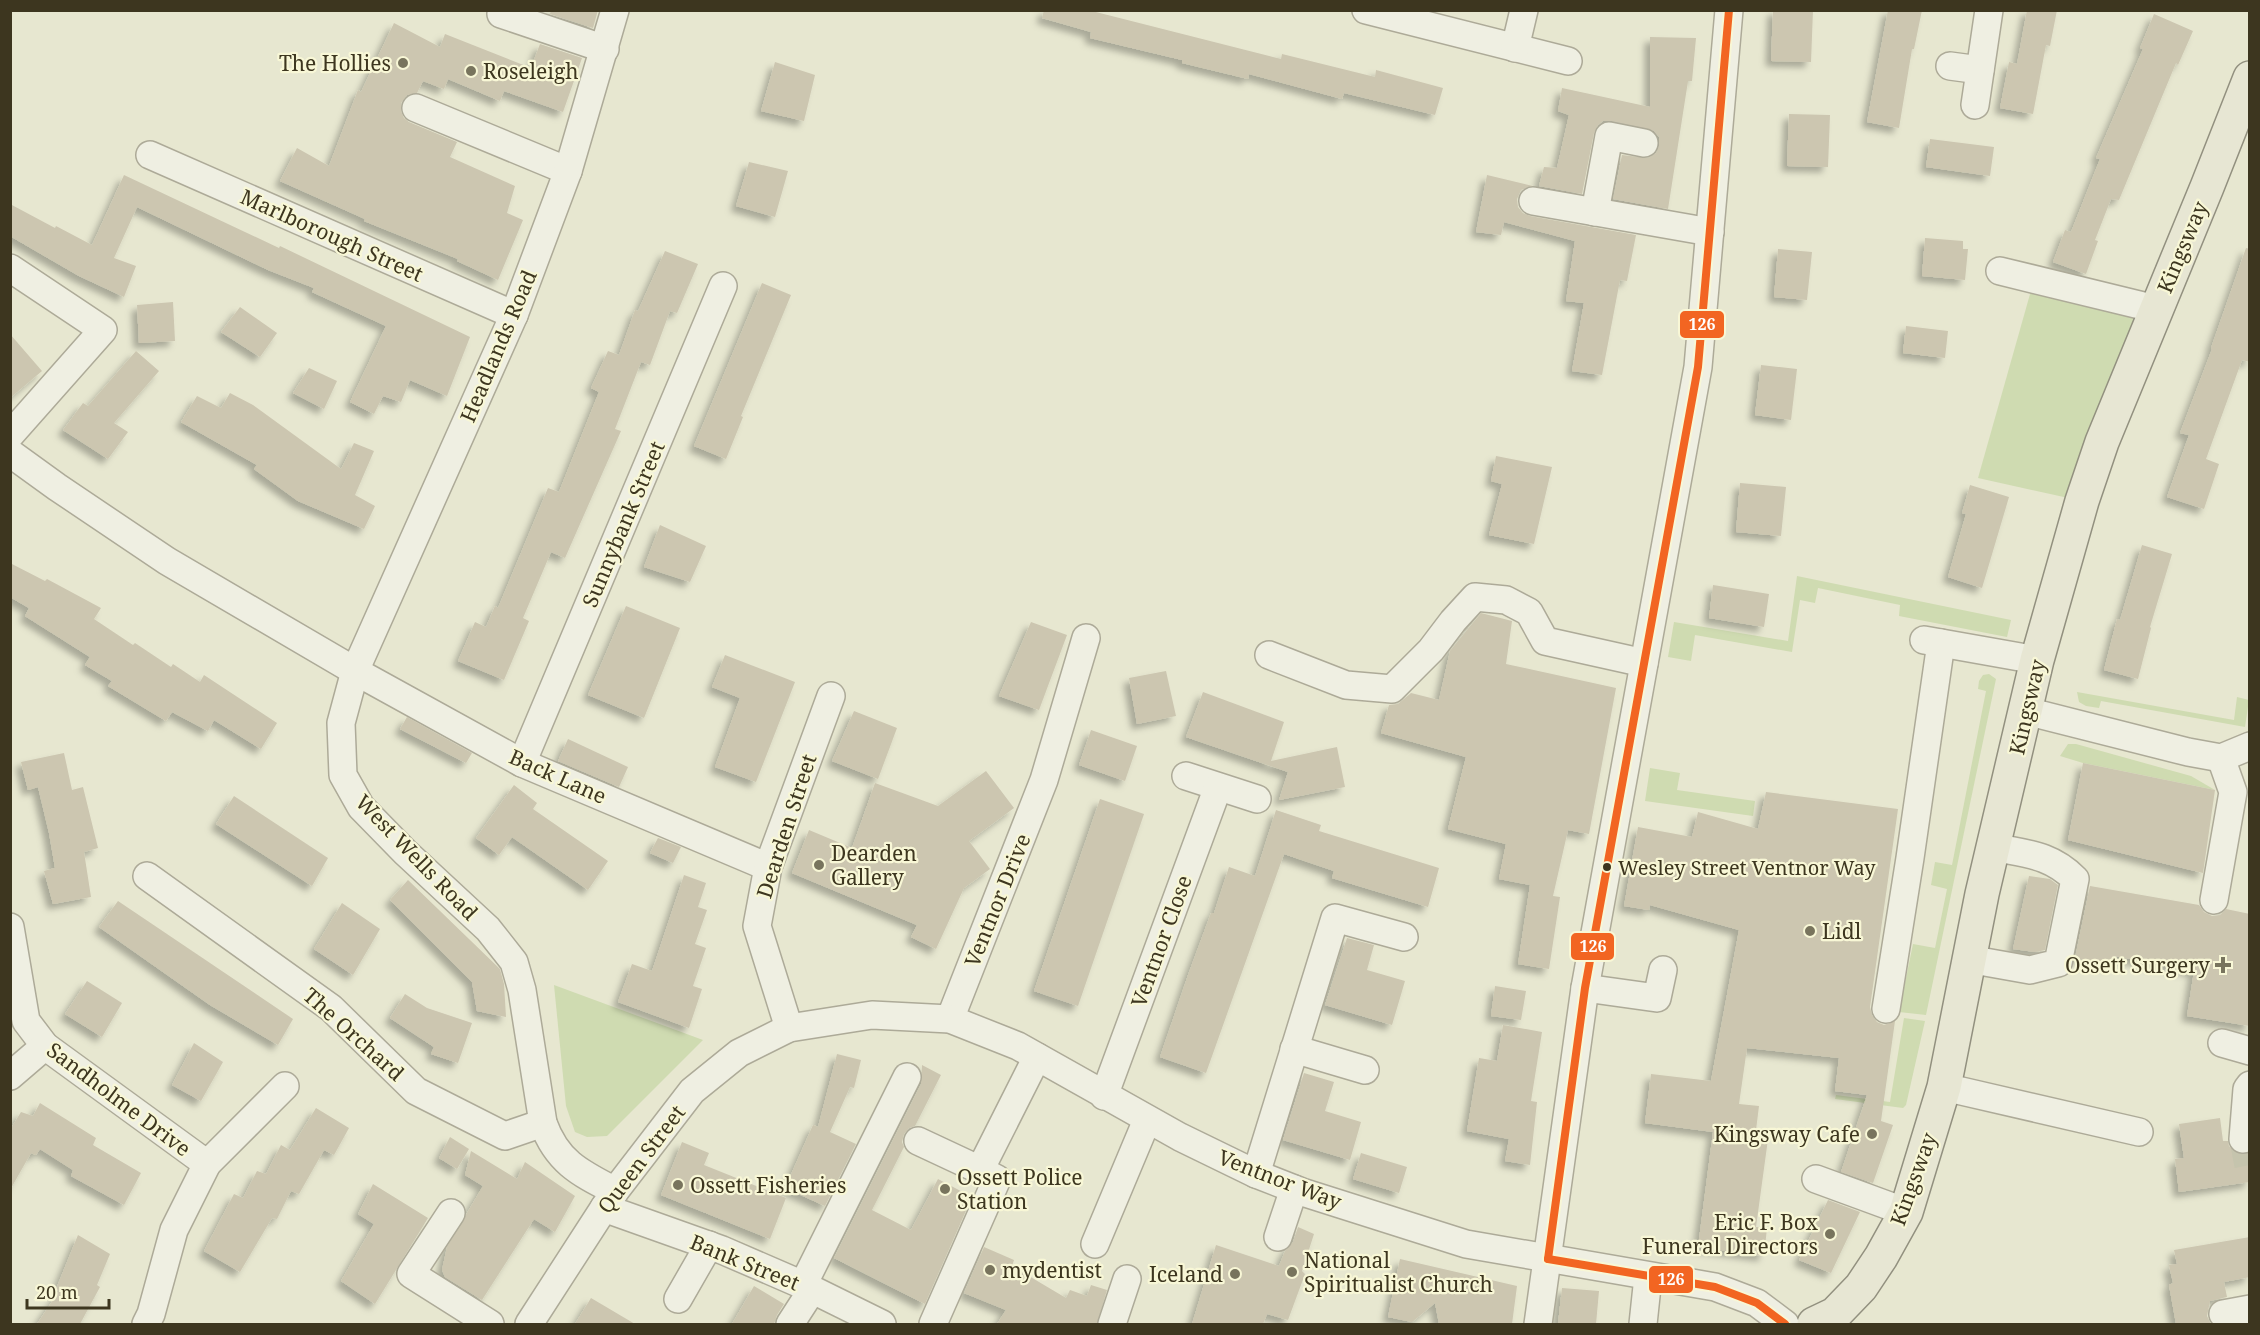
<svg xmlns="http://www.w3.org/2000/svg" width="2260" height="1335" font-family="'Noto Serif',serif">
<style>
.green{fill:#cfdbb1}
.building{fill:#ccc6b0;filter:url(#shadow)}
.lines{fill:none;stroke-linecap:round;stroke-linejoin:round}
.minor-tunnel{stroke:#c5c4ad;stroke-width:27;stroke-dasharray:27 14;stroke-linecap:butt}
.minor-casing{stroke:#adaa98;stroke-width:30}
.major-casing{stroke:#92907f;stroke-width:36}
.minor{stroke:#efefe2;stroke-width:27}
.major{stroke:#e7e6d3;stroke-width:33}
.bus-1-casing{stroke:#f8f7d6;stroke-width:12}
.bus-1{stroke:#f26522;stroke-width:8}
.poi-dot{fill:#78745d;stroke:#f8f7d6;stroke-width:2}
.bus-dot{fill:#3d361f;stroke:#f8f7d6;stroke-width:2}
.labels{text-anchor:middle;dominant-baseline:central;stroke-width:4.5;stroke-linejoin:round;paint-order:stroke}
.bus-label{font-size:20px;fill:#3d361f;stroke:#f8f7d6;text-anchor:start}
.poi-label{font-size:21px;fill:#3d361f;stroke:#f8f7d6;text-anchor:start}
.street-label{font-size:21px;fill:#3d361f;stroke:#f8f7d6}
.line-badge{stroke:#f8f7d6;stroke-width:2}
.badge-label{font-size:16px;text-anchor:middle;font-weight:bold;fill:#fff}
</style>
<defs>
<filter id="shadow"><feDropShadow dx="-5.5" dy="5.5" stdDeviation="3" flood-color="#0004"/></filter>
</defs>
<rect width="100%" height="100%" fill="#e7e7d0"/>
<g class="green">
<polygon points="2034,280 2156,309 2082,501 1978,478"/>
<polygon points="1797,576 2011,620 2007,637 1899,616 1900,605 1818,588 1815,603 1800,600 1792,652 1695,635 1691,661 1668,657 1674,622 1788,641"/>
<polygon points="1989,674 1996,679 1926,1015 1899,1012 1913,944 1935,948 1947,889 1931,885 1935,862 1952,865 1986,691 1978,689 1979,681 1983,675"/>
<polygon points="2077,692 2234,720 2237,697 2249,700 2245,727 2101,701 2099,708 2086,706 2079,702"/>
<polygon points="2068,744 2076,744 2191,776 2215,790 2083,763 2060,756"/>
<polygon points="1650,768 1680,773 1677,790 1755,801 1753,816 1645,801"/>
<polygon points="554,985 703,1040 607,1136 587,1137 575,1132 566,1106"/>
<polygon points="1904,1018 1925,1021 1906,1105 1903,1108 1835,1099 1836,1095 1890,1102"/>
</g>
<g class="building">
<polygon points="551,10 598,10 593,28 550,14"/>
<polygon points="1044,10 1088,10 1281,59 1282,54 1375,77 1376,70 1443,88 1435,115 1344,93 1342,99 1249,74 1248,79 1182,63 1182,60 1090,38 1091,32 1042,18"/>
<polygon points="1773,10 1813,10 1811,62 1771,61"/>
<polygon points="1888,10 1922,10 1914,49 1912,49 1899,128 1867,122"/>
<polygon points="2027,10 2057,10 2050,46 2046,45 2033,114 2000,108 2009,62 2017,64"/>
<polygon points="2154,14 2193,31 2178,65 2176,63 2119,200 2111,199 2095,240 2098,241 2086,274 2053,262 2065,230 2071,232 2100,159 2096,158 2143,49 2140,48"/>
<polygon points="394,23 440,47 445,34 531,68 540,44 582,58 563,112 504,91 500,101 448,79 444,89 423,81 417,93 407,95 401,103 401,111 404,118 409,122 457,142 450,157 515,186 507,213 523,220 498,280 457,261 458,259 364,221 365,219 280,181 297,148 329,166 358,90 361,92"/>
<polygon points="1650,37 1696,38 1692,81 1688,81 1668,209 1613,199 1622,155 1648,158 1656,153 1659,146 1659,137 1654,131 1612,121 1603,121 1598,125 1594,133 1582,194 1539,186 1544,167 1557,168 1569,115 1558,111 1562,88 1650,107"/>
<polygon points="775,62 815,75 804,121 761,111"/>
<polygon points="1789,114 1830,115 1828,167 1787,166"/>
<polygon points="1930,139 1994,147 1990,176 1926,167"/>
<polygon points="749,162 788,171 775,217 736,206"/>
<polygon points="124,175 279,248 280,246 470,337 447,396 410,380 401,402 383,396 374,414 350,402 386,326 312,292 314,288 268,270 137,207 114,258 136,266 124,297 79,276 10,236 10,204 55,228 56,226 92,245"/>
<polygon points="1487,175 1533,186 1521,190 1517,199 1518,207 1523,213 1530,216 1636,235 1627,281 1620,280 1602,375 1572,371 1584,303 1566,301 1575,241 1504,222 1501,235 1476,232"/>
<polygon points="1925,238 1963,241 1963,249 1968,249 1965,280 1922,276"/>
<polygon points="2246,248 2250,249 2250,362 2242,360 2206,459 2219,464 2204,509 2167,497 2189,435 2180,433 2212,349 2211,348"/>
<polygon points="1778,249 1812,252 1807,300 1774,297"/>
<polygon points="665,251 698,264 677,313 670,311 650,365 641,362 615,429 621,431 565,558 551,552 523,618 529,621 504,680 458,661 475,622 486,627 495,606 498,608 548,488 559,492 599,392 591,388 608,351 619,355 635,310 638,311"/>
<polygon points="762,283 791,295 741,416 743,417 726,459 694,446"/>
<polygon points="173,302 175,341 139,343 137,305"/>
<polygon points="240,307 277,333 260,357 221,332"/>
<polygon points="1906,326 1948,331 1945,358 1903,353"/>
<polygon points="10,334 42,371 10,398"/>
<polygon points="136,351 159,371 114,423 128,432 108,459 63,430 83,403 88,406"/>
<polygon points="1761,365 1797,369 1791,420 1755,415"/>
<polygon points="309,368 337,381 324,409 293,393"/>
<polygon points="230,393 253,405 341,469 354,443 374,451 355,495 375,506 364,529 298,501 254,469 257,465 181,422 197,396 221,408"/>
<polygon points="1496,456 1552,467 1534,544 1489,535 1502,484 1491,481"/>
<polygon points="1740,483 1786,487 1781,536 1736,532"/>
<polygon points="1970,485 2009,497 1982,588 1948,577 1966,514 1962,513"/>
<polygon points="660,525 706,546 690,582 644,567"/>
<polygon points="2142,545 2172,554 2150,627 2151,628 2138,679 2104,670 2117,619 2120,620"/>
<polygon points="10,563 45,581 47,579 101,608 94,619 133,645 135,643 171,667 173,664 200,682 204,675 277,723 261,749 214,720 208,731 172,712 166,721 108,686 112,681 85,665 90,657 25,616 29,608 10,597"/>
<polygon points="1713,585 1769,594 1764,627 1709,618"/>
<polygon points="626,606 680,628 644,718 588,695"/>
<polygon points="1481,613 1512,621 1506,664 1616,688 1589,834 1568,830 1553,896 1560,897 1549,969 1518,964 1530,885 1499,879 1506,844 1448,829 1466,757 1381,733 1389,705 1398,704 1411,693 1439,700 1450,651"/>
<polygon points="1031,622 1067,635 1039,710 999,696"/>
<polygon points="725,655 795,682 756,782 715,767 740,698 712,687"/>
<polygon points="1166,671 1176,716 1137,724 1129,678"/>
<polygon points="1203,692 1284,722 1271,761 1337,747 1345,787 1279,800 1288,772 1186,737"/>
<polygon points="854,711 897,728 878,779 832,761"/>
<polygon points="407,717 472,753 466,763 400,729"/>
<polygon points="1091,730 1137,746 1125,781 1079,765"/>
<polygon points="568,739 628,767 619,787 558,761"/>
<polygon points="64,753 72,790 83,787 98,848 84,852 91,897 53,904 44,871 55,868 49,833 38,787 28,790 21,762"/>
<polygon points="2083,763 2215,790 2203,873 2068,840"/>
<polygon points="986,771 1014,808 969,841 990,869 964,888 936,949 911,937 917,925 792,873 809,830 852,848 875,783 938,806"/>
<polygon points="514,785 537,803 533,809 608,861 588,890 512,837 499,855 476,838"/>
<polygon points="1766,792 1898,809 1870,1007 1872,1015 1877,1022 1884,1025 1895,1021 1881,1121 1893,1125 1873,1183 1841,1172 1867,1095 1835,1091 1839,1058 1747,1048 1739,1104 1759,1106 1755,1138 1768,1139 1756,1227 1767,1228 1764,1256 1698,1247 1713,1132 1645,1123 1651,1074 1711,1081 1739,930 1650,905 1649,910 1624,906 1638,827 1692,837 1698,812 1758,829"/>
<polygon points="234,796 328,858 312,886 216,824"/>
<polygon points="1100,799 1144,814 1078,1006 1034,991"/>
<polygon points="1276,810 1321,825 1319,831 1439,868 1428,907 1332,878 1334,871 1284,854 1206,1073 1160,1057 1188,975 1211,913 1214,913 1229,867 1255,876"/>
<polygon points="658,838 681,847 673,863 650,853"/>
<polygon points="684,875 706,883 698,907 707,910 695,944 706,948 693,986 702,989 689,1028 618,1002 632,964 652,971"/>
<polygon points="2029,876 2050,879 2058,885 2045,950 2035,952 2013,949"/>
<polygon points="408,880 500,969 504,984 506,1017 477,1011 472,982 390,900"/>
<polygon points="2090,886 2199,905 2204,912 2212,916 2220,915 2226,909 2250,914 2250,1026 2187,1016 2194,971 2114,956 2113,965 2075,958"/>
<polygon points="118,901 293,1019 278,1045 210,1005 99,927"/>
<polygon points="342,903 380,929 353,975 314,949"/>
<polygon points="1347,938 1374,945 1367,970 1405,981 1392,1025 1325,1005"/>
<polygon points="87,981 122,1003 102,1037 65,1014"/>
<polygon points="1495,986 1526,991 1521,1020 1491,1016"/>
<polygon points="405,994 427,1008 472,1023 458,1063 431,1054 434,1047 390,1018"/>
<polygon points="1503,1025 1542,1032 1531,1101 1537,1102 1530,1165 1505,1161 1509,1139 1467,1131 1479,1058 1497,1061"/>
<polygon points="194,1043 223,1062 201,1101 172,1085"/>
<polygon points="837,1054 861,1060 854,1088 850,1087 830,1132 856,1144 825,1206 785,1188 813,1125 818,1127"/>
<polygon points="922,1065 941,1075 915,1126 909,1128 904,1134 902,1142 904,1147 872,1210 911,1230 938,1179 972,1197 925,1304 834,1258 921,1084"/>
<polygon points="1304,1073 1334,1082 1325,1111 1361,1122 1350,1160 1283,1140"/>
<polygon points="40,1103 96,1138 93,1145 141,1173 124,1205 71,1176 73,1170 40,1149 36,1155 31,1153 10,1190 10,1130 21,1112 33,1116"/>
<polygon points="316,1108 349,1128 334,1155 324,1150 299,1194 291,1191 277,1219 272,1218 240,1272 204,1251 234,1194 243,1198 257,1171 266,1174 281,1145 290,1150"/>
<polygon points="2220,1118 2223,1141 2228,1141 2229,1146 2235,1152 2242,1155 2250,1153 2250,1182 2179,1192 2175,1159 2184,1158 2179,1124"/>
<polygon points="450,1137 469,1149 457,1169 439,1158"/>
<polygon points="682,1142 709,1153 704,1165 786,1198 770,1239 661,1195"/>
<polygon points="471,1151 517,1179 525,1162 575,1196 555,1232 534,1219 482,1300 445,1277 442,1270 447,1247 483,1186 465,1175"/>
<polygon points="1361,1153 1407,1167 1399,1193 1353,1179"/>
<polygon points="373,1184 428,1218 375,1304 341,1281 374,1224 358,1214"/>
<polygon points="1828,1200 1860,1212 1831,1273 1799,1260"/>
<polygon points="1298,1227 1314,1234 1302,1271 1305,1274 1288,1320 1267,1314 1263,1324 1192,1324 1216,1245 1279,1266 1285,1251 1293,1242"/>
<polygon points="78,1235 110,1254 97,1285 100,1287 80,1324 37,1324 59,1291 56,1289"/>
<polygon points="2250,1237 2250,1277 2224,1282 2227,1297 2210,1301 2207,1316 2211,1324 2176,1324 2169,1285 2173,1283 2169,1265 2177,1264 2174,1250"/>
<polygon points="984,1247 1014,1260 1012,1266 1066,1298 1070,1290 1087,1296 1091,1285 1107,1290 1097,1324 997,1324 1006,1310 964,1293"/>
<polygon points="1400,1259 1517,1286 1512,1324 1439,1324 1435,1303 1412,1322 1388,1317"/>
<polygon points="754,1286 784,1304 777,1315 774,1324 732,1324"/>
<polygon points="1562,1288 1599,1291 1596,1324 1558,1324"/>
<polygon points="591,1298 635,1324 575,1324"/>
</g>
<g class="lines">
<polyline class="minor-tunnel" points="2243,1139 2250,1177"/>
<g class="minor-casing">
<g id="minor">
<polyline points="1366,10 1568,61"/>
<polyline points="501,14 605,49"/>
<polyline points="1515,48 1524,10"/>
<polyline points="1950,66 1980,70"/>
<polyline points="1975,105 1989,10"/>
<polyline points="416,108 568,171"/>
<polyline points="150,155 514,315"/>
<polyline points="1533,201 1710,232"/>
<polyline points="1595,212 1609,136 1644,143"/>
<polyline points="10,268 103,330 10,435"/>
<polyline points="2000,271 2156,309"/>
<polyline points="10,453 57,487 167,561 355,671 522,763 768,867"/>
<polyline points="1924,640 2037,660"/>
<polyline points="1269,655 1346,685 1392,689 1431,650 1453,621 1475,597 1506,600 1529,612 1545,641 1644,663"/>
<polyline points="2026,711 2188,752 2221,758 2250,746"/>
<polyline points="522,763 723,286"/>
<polyline points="1186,776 1257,799"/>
<polyline points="147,876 331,1008 416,1091 505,1136 543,1123"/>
<polyline points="2214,900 2233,792 2221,758"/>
<polyline points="10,927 26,1021 45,1046 207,1164"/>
<path d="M1968,959L2030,970L2058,963L2075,879C2050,854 2026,854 1993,847"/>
<polyline points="1585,988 1657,998 1663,970"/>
<polyline points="1886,1009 1910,858 1941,643"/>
<polyline points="950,1019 1044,780 1086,638"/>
<polyline points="789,1028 757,926 768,867 831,696"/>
<polyline points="2222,1043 2250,1051"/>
<polyline points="1294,1049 1365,1070"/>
<polyline points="10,1076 45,1046"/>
<polyline points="1944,1087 2139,1132"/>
<polyline points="1104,1096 1218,787"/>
<polyline points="2243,1139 2247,1089 2250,1085"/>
<polyline points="918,1141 980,1170"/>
<polyline points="1256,1174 1335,918 1404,937"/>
<polyline points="1816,1179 1906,1212"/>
<path d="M615,1191C580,1173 557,1162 543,1123L522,990L514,962L488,929L405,852L361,807L343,775L341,723L355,671L514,315L568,171L615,10"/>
<polyline points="604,1208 722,1250 803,1285 882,1324"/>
<polyline points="451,1213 411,1274 490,1324"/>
<polyline points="1278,1237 1294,1189"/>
<polyline points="1095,1244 1147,1120"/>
<polyline points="803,1285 907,1077"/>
<polyline points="678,1299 709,1245"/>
<polyline points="2223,1314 2250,1309"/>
<polyline points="146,1324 151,1314 174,1230 207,1164 285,1086"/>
<polyline points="529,1324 615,1191 692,1091 739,1053 789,1028 872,1015 950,1019 1018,1046 1180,1137 1256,1174 1302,1192 1466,1244 1715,1287 1757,1303 1785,1324"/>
<polyline points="790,1324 812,1290"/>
<polyline points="933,1324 997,1179 980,1170 1037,1057"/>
<polyline points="1112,1324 1127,1279"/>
<polyline points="1538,1324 1585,988 1698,367 1729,10"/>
<polyline points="1643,1324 1648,1277"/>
</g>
</g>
<g class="major-casing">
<polyline id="major" points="1814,1324 1835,1314 1861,1287 1881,1257 1906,1212 1944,1087 1982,894 2037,660 2082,501 2102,442 2207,187 2250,78"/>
</g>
<use href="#minor" class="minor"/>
<use href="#major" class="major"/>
<g class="bus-1-casing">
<g id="bus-1">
<polyline points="1548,1259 1585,988 1698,367 1729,10"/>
<polyline points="1548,1259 1715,1287 1757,1303 1785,1324"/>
</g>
</g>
<use href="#bus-1" class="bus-1"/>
</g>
<g class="poi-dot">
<circle cx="403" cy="63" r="6"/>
<circle cx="471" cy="71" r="6"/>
<circle cx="819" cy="865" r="6"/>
<circle cx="1810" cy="931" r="6"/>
<path d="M2220 956h6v6h6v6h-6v6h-6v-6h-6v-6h6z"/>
<circle cx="1872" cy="1134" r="6"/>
<circle cx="678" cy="1185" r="6"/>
<circle cx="945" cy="1189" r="6"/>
<circle cx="1830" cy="1234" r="6"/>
<circle cx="990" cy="1270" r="6"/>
<circle cx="1292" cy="1272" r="6"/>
<circle cx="1235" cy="1274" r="6"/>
</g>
<circle class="bus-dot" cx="1607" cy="867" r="5"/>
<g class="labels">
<g class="bus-label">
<text x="1618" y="867">Wesley Street Ventnor Way</text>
</g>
<g class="poi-label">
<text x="391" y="63" text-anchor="end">The Hollies</text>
<text x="483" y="71">Roseleigh</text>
<text x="831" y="853">Dearden<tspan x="831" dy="24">Gallery</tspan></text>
<text x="1822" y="931">Lidl</text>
<text x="2210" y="965" text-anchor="end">Ossett Surgery</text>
<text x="1860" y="1134" text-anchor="end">Kingsway Cafe</text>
<text x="957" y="1177">Ossett Police<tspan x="957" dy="24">Station</tspan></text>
<text x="690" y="1185">Ossett Fisheries</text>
<text x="1818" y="1222" text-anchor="end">Eric F. Box<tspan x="1818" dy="24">Funeral Directors</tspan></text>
<text x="1304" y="1260">National<tspan x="1304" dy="24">Spiritualist Church</tspan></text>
<text x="1002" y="1270">mydentist</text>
<text x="1223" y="1274" text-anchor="end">Iceland</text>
</g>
<g class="street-label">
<text transform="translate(332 235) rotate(24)">Marlborough Street</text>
<text transform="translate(2182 247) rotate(-67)">Kingsway</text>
<text transform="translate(498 346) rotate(-67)">Headlands Road</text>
<text transform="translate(623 524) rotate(-67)">Sunnybank Street</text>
<text transform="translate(2027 707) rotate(-77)">Kingsway</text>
<text transform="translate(558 776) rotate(24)">Back Lane</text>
<text transform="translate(786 826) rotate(-72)">Dearden Street</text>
<text transform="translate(417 857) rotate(46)">West Wells Road</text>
<text transform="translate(997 900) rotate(-68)">Ventnor Drive</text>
<text transform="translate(1161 941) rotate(-70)">Ventnor Close</text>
<text transform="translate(354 1034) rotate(42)">The Orchard</text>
<text transform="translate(119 1099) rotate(37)">Sandholme Drive</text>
<text transform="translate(641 1159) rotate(-53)">Queen Street</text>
<text transform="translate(1280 1179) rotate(21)">Ventnor Way</text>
<text transform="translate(1913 1179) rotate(-70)">Kingsway</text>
<text transform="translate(745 1262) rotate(22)">Bank Street</text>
</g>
</g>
<g class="line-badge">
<rect x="1679" y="310" width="46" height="29" rx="6" fill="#f26522"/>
<rect x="1570" y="932" width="45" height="29" rx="6" fill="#f26522"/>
<rect x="1648" y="1265" width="46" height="29" rx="6" fill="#f26522"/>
</g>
<g class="badge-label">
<text x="1702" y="330">126</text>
<text x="1593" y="952">126</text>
<text x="1671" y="1285">126</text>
</g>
<rect width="2260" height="1335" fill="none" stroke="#3d361f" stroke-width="24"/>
<path d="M27 1299v9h82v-9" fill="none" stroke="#3d361f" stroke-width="3"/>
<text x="36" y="1299" font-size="18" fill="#3d361f" stroke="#f8f7d6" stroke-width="4.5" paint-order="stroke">20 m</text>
</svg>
